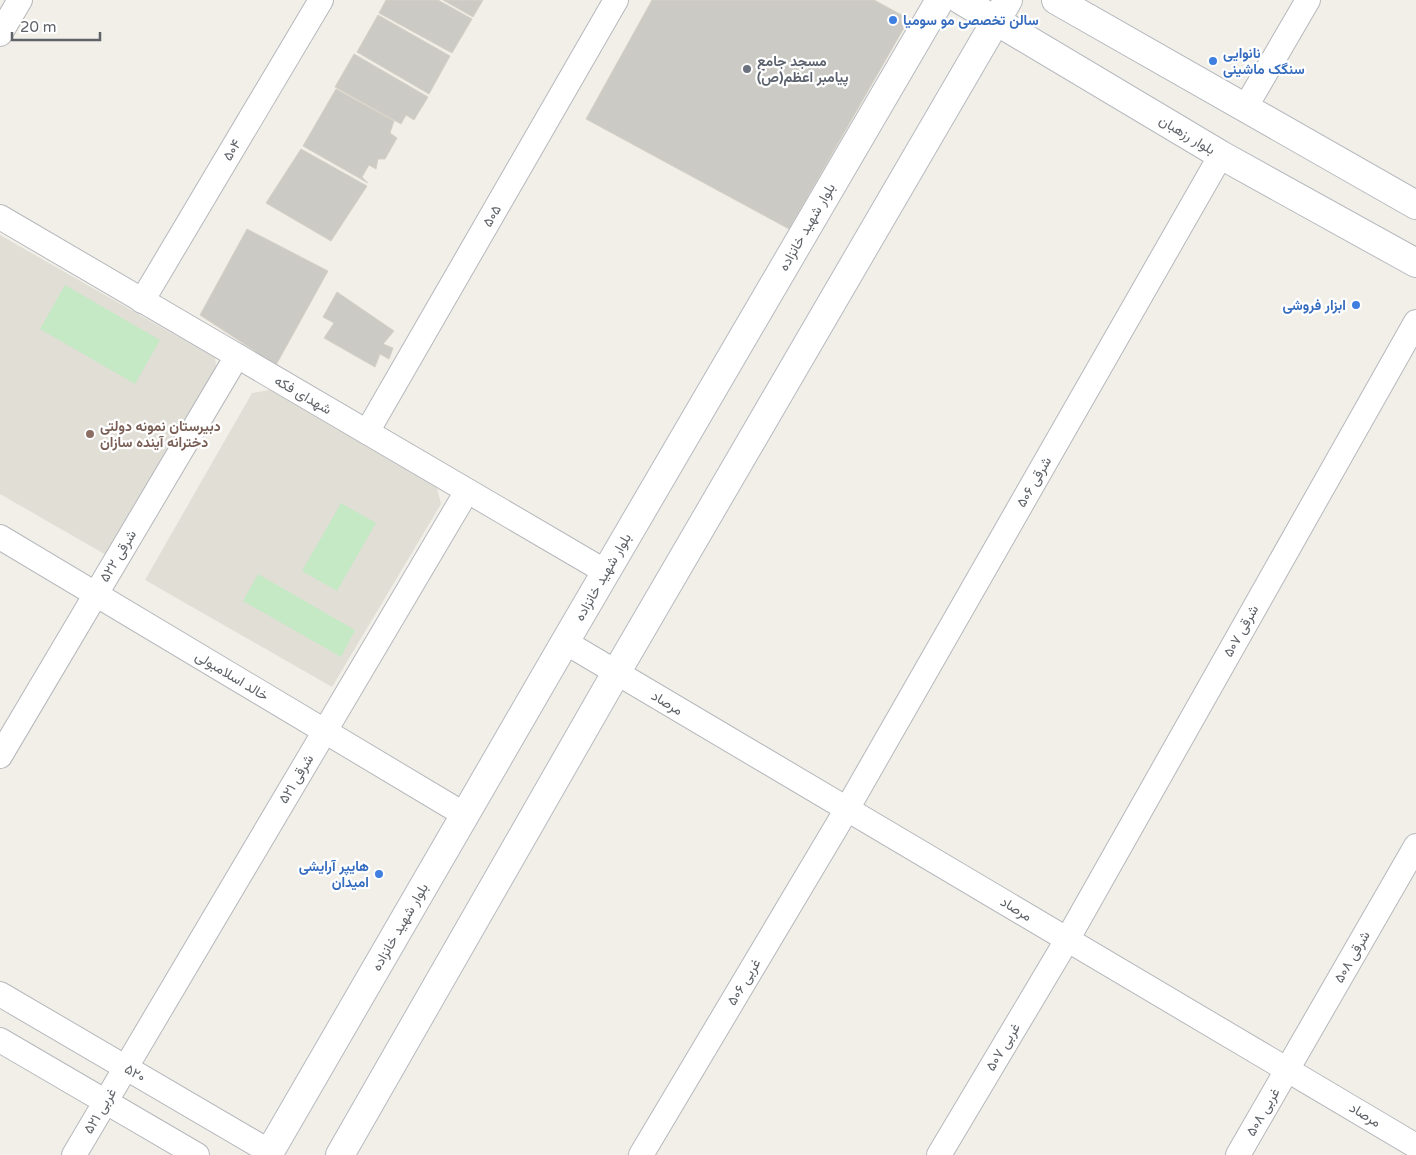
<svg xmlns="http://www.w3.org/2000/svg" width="1416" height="1155" font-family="'Varela Round',Vazirmatn,sans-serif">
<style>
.education{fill:#e1ded6}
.green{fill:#c5e8c5}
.building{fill:#cccac5;stroke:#d6d1c6}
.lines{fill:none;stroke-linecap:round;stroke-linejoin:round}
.street-casing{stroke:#b5b8bc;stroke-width:26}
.secondary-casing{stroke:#b6babf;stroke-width:30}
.street{stroke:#fff;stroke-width:24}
.secondary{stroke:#fff;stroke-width:28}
.shop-dot{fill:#3f7fe0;stroke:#fff;stroke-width:2}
.worship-dot{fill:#6b7280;stroke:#fff;stroke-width:2}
.education-dot{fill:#8d6e63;stroke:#fff;stroke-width:2}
.labels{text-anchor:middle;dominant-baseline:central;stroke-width:4.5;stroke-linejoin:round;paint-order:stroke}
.shop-label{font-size:14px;font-weight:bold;fill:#366cbe;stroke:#fff;text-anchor:start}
.worship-label{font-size:14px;font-weight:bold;fill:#5b616d;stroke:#fff;text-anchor:start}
.street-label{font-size:14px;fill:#5f6368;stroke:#fff}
.education-label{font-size:14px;font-weight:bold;fill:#785e54;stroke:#fff;text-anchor:start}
</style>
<rect width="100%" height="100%" fill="#f1efe8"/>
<g class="education">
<polygon points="0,235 215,358 217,374 108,556 0,494"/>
<polygon points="270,390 437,488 441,504 332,687 145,580 252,393"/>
</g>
<g class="green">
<polygon points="65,285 160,340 135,384 40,329"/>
<polygon points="341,503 376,523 337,591 302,571"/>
<polygon points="258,574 355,630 341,657 243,601"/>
</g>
<g class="building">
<polygon points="386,0 438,0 472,19 452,53 379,13"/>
<polygon points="443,0 483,0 473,17"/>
<polygon points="652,0 874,0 909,19 789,229 586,119"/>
<polygon points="378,15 450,56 429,94 357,52"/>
<polygon points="354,54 428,97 414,120 406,115 401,124 335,87"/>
<polygon points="336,89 394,121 390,133 397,138 385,159 378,159 376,169 369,165 362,177 368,183 303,146"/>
<polygon points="301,149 367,186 331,241 266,203"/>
<polygon points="247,229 328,271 276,365 200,315"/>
<polygon points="337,292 394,331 383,344 393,348 389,359 380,354 375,367 324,338 334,323 323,317"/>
</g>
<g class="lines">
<g class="street-casing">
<g id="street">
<polyline points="0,34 20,0"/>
<polyline points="1245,108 1308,0"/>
<polyline points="0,217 606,572"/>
<polyline points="142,301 321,0"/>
<polyline points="367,432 616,0"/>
<polyline points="0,537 465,815"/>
<polyline points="565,642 1416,1146"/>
<polyline points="0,756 237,356"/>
<polyline points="0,994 270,1152"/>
<polyline points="0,1040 197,1155"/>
<polyline points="74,1155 467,491"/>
<polyline points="641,1155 847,809 1221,155"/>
<polyline points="939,1155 1067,940 1416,322"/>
<polyline points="1238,1155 1416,846"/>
</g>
</g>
<g class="secondary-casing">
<g id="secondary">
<polyline points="961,0 1221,155 1416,263"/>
<polyline points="1056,0 1416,205"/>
<polyline points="268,1155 565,642 940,0"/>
<polyline points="340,1155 616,673 1008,0"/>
</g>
</g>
<use href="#street" class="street"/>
<use href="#secondary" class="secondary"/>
</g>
<g class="shop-dot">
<circle cx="893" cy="20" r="5"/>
<circle cx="1213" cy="61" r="5"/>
<circle cx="1356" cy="305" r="5"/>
<circle cx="379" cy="874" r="5"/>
</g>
<circle class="worship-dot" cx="747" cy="69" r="5"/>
<circle class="education-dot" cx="90" cy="434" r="5"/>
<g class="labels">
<g class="shop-label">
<text x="903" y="20">سالن تخصصی مو سومیا</text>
<text x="1223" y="53">نانوایی<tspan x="1223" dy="16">سنگک ماشینی</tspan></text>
<text x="1346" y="305" text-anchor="end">ابزار فروشی</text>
<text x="369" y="866" text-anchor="end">هایپر آرایشی<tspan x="369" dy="16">امیدان</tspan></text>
</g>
<g class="worship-label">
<text x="757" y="61">مسجد جامع<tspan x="757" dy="16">پیامبر اعظم(ص)</tspan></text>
</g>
<g class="street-label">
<text transform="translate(1187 135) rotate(31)">بلوار رزهبان</text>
<text transform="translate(232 150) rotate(-59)">۵۰۴</text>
<text transform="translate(492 216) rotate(-60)">۵۰۵</text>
<text transform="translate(807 227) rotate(-60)">بلوار شهید خانزاده</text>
<text transform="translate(303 395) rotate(30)">شهدای فکه</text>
<text transform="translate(1034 482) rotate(-60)">۵۰۶ شرقی</text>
<text transform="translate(118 556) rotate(-59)">۵۲۲ شرقی</text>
<text transform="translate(603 577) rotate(-60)">بلوار شهید خانزاده</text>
<text transform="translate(1241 631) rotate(-61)">۵۰۷ شرقی</text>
<text transform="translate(232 676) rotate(31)">خالد اسلامبولی</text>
<text transform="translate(667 703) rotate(31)">مرصاد</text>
<text transform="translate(296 779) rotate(-59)">۵۲۱ شرقی</text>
<text transform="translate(1016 909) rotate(31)">مرصاد</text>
<text transform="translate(400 927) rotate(-60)">بلوار شهید خانزاده</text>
<text transform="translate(1352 957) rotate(-60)">۵۰۸ شرقی</text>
<text transform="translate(744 982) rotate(-59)">۵۰۶ غربی</text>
<text transform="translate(1003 1047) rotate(-59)">۵۰۷ غربی</text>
<text transform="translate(135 1073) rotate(30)">۵۲۰</text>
<text transform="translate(100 1111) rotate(-59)">۵۲۱ غربی</text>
<text transform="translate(1263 1112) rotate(-60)">۵۰۸ غربی</text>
<text transform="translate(1365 1115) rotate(31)">مرصاد</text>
</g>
<g class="education-label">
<text x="100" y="426">دبیرستان نمونه دولتی<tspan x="100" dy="16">دخترانه آینده سازان</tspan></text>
</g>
</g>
<path d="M12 32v8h88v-8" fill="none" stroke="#5f6368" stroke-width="2.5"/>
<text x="20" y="32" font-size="15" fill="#5f6368" stroke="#ffffff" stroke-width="4" paint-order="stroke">20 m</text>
</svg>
